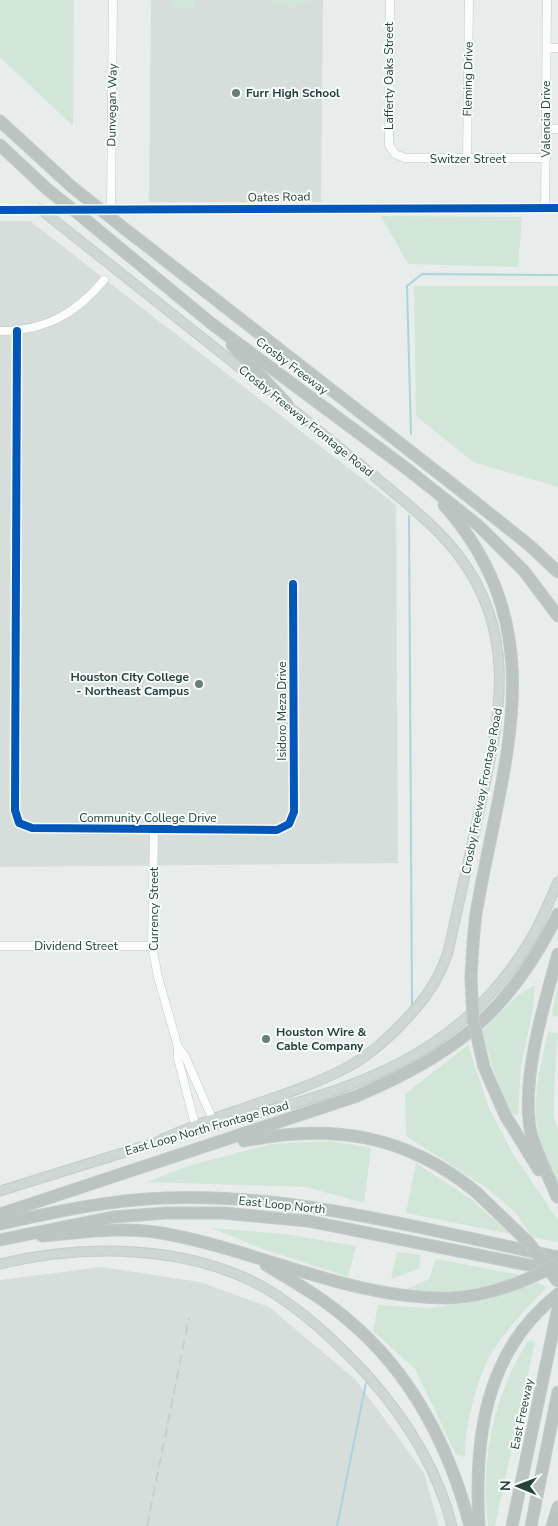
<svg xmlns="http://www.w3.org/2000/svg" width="558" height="1526" font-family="'Nunito Sans',sans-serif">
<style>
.built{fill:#d6dedb}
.green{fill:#d1e6d8}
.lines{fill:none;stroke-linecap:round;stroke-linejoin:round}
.stream{stroke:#a9d4db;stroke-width:2}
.minor-casing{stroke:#c5cac8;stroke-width:9}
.major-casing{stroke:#c3ccc9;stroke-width:11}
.highway-casing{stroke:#c3ccc9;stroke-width:13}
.minor{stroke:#fcfcfc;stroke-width:8}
.major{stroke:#cfd7d5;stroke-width:9}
.highway{stroke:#bcc4c2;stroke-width:11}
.rail{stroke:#c9cdcc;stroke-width:2;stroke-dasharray:10 5;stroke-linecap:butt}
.highway-bridge-casing{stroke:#c3ccc9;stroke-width:13;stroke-linecap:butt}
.highway-bridge{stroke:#bcc4c2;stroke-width:11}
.cycleway-casing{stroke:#f7fbf9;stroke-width:11}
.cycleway{stroke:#0057b8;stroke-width:8}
.poi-dot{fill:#697e78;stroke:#f7fbf9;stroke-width:2}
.labels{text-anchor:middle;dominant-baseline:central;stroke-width:4;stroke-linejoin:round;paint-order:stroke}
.street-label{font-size:12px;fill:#24423a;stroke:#f7fbf9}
.poi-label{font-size:12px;font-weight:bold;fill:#24423a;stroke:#f7fbf9;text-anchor:start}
</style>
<rect width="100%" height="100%" fill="#e8edeb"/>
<g class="built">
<polygon points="151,0 323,0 321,202 149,202"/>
<polygon points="0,221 30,221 396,505 398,863 0,867"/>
<polygon points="102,1267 200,1282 269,1307 356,1380 424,1473 439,1526 0,1526 0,1280"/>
</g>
<g class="green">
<polygon points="0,0 74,0 73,126 0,57"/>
<rect x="173" y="0" width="21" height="9"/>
<path d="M270,0H311C298,9 284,9 270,0Z"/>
<polygon points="381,216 522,217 518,267 408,264"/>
<polygon points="414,286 558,286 558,487 473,462 416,416"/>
<polygon points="558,984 558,1016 555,1017 552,1013"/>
<polygon points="535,985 533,1009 521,1067 518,1115 511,1114 492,1066 482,1031 518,995"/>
<path d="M548,1032L558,1033L554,1090V1117L558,1129V1182C526,1123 534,1095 548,1032Z"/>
<polygon points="468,1045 488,1106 512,1152 558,1220 558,1242 532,1237 515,1212 485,1187 406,1136 405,1094"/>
<polygon points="330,1141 371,1148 364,1203 306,1187 147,1182 191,1165 271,1144"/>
<polygon points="416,1163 471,1199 510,1234 406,1213"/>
<polygon points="211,1228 286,1234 356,1246 348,1277 260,1248"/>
<polygon points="397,1252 421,1255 419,1269 391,1279"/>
<path d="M436,1259L520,1275C480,1291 449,1294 407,1289L429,1279Z"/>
<path d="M538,1283L547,1287C528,1306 509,1327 494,1349C477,1376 465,1425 465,1456L456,1455L415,1369L373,1331L378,1305L430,1308L476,1302Z"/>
<path d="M528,1341L535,1342L495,1526H488C480,1460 493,1396 528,1341Z"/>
</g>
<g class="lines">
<g class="stream">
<polyline points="411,434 407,286 422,274 558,275"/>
<polyline points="409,516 412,1004"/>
<polyline points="337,1526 366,1383"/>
</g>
<g class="minor-casing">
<g id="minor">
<polyline points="390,0 389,145 395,154 405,158 546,158"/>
<polyline points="547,48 558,48"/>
<polyline points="547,129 558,129"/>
<polyline points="467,159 469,0"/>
<polyline points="545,208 547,0"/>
<polyline points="0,210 558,208"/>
<polyline points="111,210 113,0"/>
<path d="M0,331C44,331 76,314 104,280"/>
<polyline points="17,331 15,810 19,823 32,828 277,830 289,824 294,812 293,584"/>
<polyline points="154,829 152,946 158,977 178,1047 178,1059 195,1124"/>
<polyline points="0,946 152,946"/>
<polyline points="178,1047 185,1056 212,1118"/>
</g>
</g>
<g class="major-casing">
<g id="major">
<polyline points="40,209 268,390"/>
<path d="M184,1134C322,1095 446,1076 528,944C540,925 549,902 558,882"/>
<path d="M161,1140C222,1111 289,1098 348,1067C371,1054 392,1035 409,1016C427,997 440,977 448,952C458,906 469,859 479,812C499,720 521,634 456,552C432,522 402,500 373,475C343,451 313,425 282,401"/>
<polyline points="0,1191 167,1139"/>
<path d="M0,1264C84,1244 187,1244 265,1288C304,1311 338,1343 368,1376C406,1419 438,1470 452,1526"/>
</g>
</g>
<g class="highway-casing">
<g id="highway">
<polyline points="0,121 72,187"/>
<polyline points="0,145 47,189"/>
<polyline points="81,216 212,324 407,469 479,526 524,571 558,616"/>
<polyline points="125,229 460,490 529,545 558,572"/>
<polyline points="232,345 287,404"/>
<path d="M444,505C558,634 501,764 476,914C473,936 472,957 471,978"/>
<polyline points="484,1067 505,1115 539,1170"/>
<path d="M244,1141C331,1123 405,1134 476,1192"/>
<path d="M557,1197C549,1176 537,1156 531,1133C520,1082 544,1004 558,954"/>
<path d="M0,1214L357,1096C456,1053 509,1013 558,914"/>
<path d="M0,1224C55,1212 108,1200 165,1198C296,1193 430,1231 558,1257"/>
<path d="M42,1236C83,1232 126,1226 167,1234C263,1252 353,1300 451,1298"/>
<polyline points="0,1240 113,1217 166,1213 223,1213 308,1221 558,1271"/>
<path d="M266,1265C294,1282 323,1298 348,1320C411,1372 450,1448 470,1526"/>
<path d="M479,1526C474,1440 484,1352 558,1294"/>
<polyline points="512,1526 558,1308"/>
<polyline points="531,1526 558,1392"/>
<polyline points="552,1526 558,1507"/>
</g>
</g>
<use href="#minor" class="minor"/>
<use href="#major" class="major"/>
<use href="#highway" class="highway"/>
<polyline class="rail" points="147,1526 189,1318"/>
<g class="highway-bridge-casing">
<g id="highway-bridge">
<polyline points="72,187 125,229"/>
<polyline points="47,189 81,216"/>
<polyline points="471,978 473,1019 484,1067"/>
<polyline points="476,1192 529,1243 558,1282"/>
<path d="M451,1298C489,1296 525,1282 558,1264"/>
</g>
</g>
<use href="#highway-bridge" class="highway-bridge"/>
<g class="cycleway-casing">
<g id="cycleway">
<polyline points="0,210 558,208"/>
<polyline points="17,331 15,810 19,823 32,828 277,830 289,824 294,812 293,584"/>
</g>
</g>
<use href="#cycleway" class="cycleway"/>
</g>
<g class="poi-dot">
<circle cx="236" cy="93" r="5"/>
<circle cx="199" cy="684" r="5"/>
<circle cx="266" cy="1039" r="5"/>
</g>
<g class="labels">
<g class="street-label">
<text transform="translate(389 76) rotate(-90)">Lafferty Oaks Street</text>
<text transform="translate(468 79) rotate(-89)">Fleming Drive</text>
<text transform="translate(112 105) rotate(-89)">Dunvegan Way</text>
<text transform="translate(546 119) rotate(-90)">Valencia Drive</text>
<text x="468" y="159">Switzer Street</text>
<text transform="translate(279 197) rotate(-1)">Oates Road</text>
<text transform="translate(292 366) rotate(37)">Crosby Freeway</text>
<text transform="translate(306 421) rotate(39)">Crosby Freeway Frontage Road</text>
<text transform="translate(282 711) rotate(-90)">Isidoro Meza Drive</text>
<text transform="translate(482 791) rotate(-79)">Crosby Freeway Frontage Road</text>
<text x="148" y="818">Community College Drive</text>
<text transform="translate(154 909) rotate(-90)">Currency Street</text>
<text x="76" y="946">Dividend Street</text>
<text transform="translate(207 1128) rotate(-16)">East Loop North Frontage Road</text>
<text transform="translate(282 1205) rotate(6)">East Loop North</text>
<text transform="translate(522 1414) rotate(-78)">East Freeway</text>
</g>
<g class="poi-label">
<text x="246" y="93">Furr High School</text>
<text x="189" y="677" text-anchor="end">Houston City College<tspan x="189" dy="14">- Northeast Campus</tspan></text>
<text x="276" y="1032">Houston Wire &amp;<tspan x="276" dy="14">Cable Company</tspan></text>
</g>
</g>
<g transform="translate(518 1486) rotate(271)" stroke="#f7fbf9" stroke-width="4" paint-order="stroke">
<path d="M0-4L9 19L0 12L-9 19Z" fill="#24423a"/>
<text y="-8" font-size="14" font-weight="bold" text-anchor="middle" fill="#24423a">N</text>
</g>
</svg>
